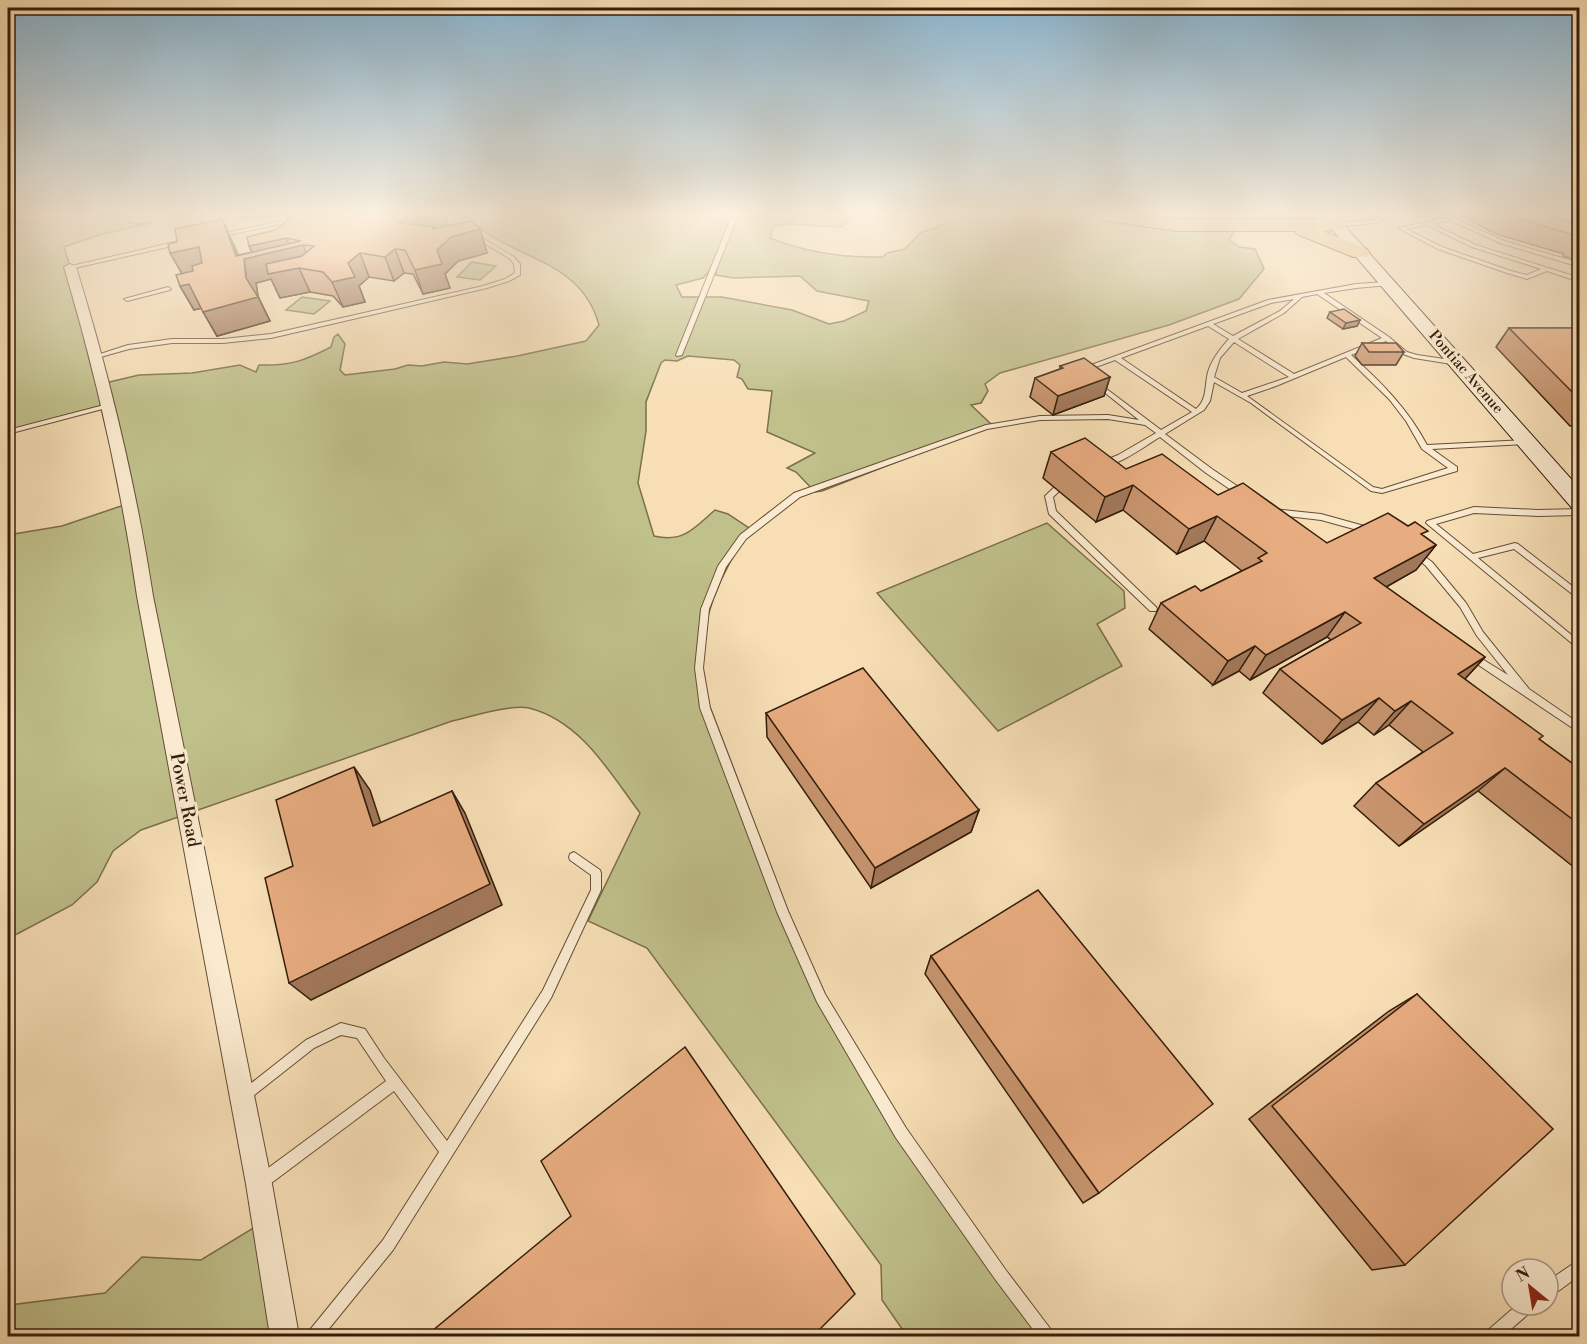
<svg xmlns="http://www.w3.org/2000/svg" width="1587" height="1344" font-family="'Libre Bodoni',serif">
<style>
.green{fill:#c0c08b;stroke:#7a6e4b;stroke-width:1.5;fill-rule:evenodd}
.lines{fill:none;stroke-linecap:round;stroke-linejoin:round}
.lane-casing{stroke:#654d36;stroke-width:2}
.street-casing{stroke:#654d36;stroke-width:2}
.secondary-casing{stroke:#341d0b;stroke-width:2}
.highway-casing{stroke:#341d0b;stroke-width:2}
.lane{fill:#faeacf;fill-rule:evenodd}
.street{fill:#faeacf;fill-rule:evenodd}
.secondary{fill:#faeacf;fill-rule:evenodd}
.highway{fill:#ecbf7a;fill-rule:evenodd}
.wall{fill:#c7946e;stroke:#341d0b;stroke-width:1.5}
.shaded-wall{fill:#a2785a;stroke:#341d0b;stroke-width:1.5}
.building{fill:#e7ac80;stroke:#341d0b;stroke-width:1.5}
.labels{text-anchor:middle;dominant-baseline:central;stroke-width:6;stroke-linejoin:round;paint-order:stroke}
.far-street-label{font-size:15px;fill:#341d0b;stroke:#faeacf}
.street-label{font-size:18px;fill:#341d0b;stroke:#faeacf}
</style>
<rect width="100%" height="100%" fill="#f7deb5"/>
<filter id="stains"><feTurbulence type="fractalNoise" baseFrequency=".00333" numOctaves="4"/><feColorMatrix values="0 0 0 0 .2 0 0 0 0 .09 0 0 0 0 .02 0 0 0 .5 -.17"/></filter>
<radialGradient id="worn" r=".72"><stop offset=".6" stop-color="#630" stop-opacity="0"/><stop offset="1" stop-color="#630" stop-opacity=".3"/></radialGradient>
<g class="green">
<path d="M43,215H125V221L134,224L151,223L99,235L64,247L105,383L139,375L192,373L240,365L256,372L259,365C290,366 304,361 331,347L334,337L338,334L345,344L340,370L345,375L395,369L408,365L422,366L444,362L467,364L517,356L586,341L599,325C580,255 507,261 466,215H848L850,220L842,227L785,224L773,227L770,238C805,252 844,258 883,257L887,253L905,249L920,233L945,224L949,215H1107L1222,226L1234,232L1229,240L1239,247L1255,249L1264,269L1239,299L1169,325L1000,373L985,384L988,391L981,403L971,405L991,424L989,426L822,491L815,492L796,472L787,468L815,453L767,432L772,391L748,389L742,379L737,377L740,365L734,360L688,356L677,361L665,360L661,363L646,402V431L638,483L654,536C684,543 694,528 715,510L728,514L752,530C718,572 700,624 699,678L822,1000L915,1152L1006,1278L1053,1336H907L882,1300L881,1265L647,948L588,921L640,813C610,773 581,721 529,708C512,704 470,717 452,721L141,830L113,851L97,882L72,905L17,934L8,936V535L62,526L127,504L105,406L8,431V219ZM715,265L716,275L733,278L800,276L817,291L869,301L866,311L844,321L829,324L792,310L722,297H682L676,285L703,278Z"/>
<polygon points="472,262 496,266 480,280 457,277"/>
<polygon points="302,297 330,301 314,314 286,310"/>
<polygon points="1047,523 1124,591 1125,608 1097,624 1122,666 998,731 877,593"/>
<polygon points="268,1219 285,1336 16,1336 10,1305 105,1293 142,1257 201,1260"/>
</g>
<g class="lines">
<g class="lane-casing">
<g id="lane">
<polygon points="311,215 322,215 219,237 216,235"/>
<path d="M450,215H456L461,223L469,230L514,257L520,264V275L509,281L487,288L271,338L223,343H172L129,349L97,358L94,356L128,345L172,339H223L271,334L483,286L505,279L515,273L514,264L510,259C489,244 466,237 450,215Z"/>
<polygon points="732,215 738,215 682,355 677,356 676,355"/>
<polygon points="1385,215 1393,215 1375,223 1336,227 1333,225 1336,223 1374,220"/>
<path d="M1443,215H1447L1504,241L1580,263V267L1500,243L1450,220L1432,224L1476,245L1580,278V282L1547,271L1527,279L1507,273L1438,249L1398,228L1445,218L1443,217ZM1427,225L1472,247L1541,269L1527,275L1511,271L1442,247L1406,229Z"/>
<polygon points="179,241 181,242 181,244 70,269 67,267"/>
<path d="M1387,282L1389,283V285L1356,288L1324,293L1389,337L1407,352L1417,355L1458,361L1461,363L1458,365L1414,358L1403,354L1386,341L1351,355C1381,382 1408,409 1427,445L1526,440L1530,442L1528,444L1432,449L1457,467V471L1382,493L1371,491L1251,403L1214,382L1210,401L1204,410L1165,434L1212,469L1246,492V496H1240L1206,473L1160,437C1145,446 1117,467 1099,467V463L1118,455L1156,433L1145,425L1108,419L1040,420L987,429L800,497L746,539L726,567L709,609L703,668L710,708L788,911L825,994L906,1128L1005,1269L1052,1331L1054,1336H1038L995,1279L896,1138L817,1002L777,912L700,708L695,668L701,609L718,566L740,535L794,493L986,425L1040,416L1108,415L1139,420L1094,384L1093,383L1096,381L1161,430L1192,412L1115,360L1085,371L1082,369L1083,368L1268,300L1356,284ZM1317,294L1382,338L1294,374L1238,339L1284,313L1302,297ZM1294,299L1280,311L1233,336L1213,324L1271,303ZM1208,326L1229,339C1219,350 1209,363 1207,377C1205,389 1206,401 1196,409L1121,358ZM1234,342L1289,377L1242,393L1214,377L1220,358ZM1346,357L1389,399L1406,421L1422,449L1448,468L1382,489L1373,487L1247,396L1276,386Z"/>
<polygon points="168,287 171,289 170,290 127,301 124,299"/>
<polygon points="108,404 110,405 110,407 8,434 8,430"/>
<polygon points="1062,480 1065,480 1069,482 1053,497 1056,511 1156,607 1157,609 1156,611 1150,611 1049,514 1045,496"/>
<polygon points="1474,507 1538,510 1580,509 1580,515 1538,516 1474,513 1436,524 1473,554 1515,543 1518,544 1580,592 1580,600 1514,549 1478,558 1580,642 1580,650 1426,523 1427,521"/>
<polygon points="1273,509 1321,514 1375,529 1376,531 1372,534 1321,520 1270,514 1269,512"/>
<polygon points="1416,550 1432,562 1466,603 1483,632 1529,689 1580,724 1580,733 1468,658 1467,656 1468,654 1474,654 1508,675 1477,636 1460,607 1426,566 1413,555 1412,553"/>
<polygon points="574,852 600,870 601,873 601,890 551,998 393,1250 323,1336 307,1336 309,1331 383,1240 439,1152 394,1091 266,1187 261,1189 256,1187 254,1182 256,1177 386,1081 357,1038 341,1035 314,1048 248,1100 244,1102 240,1100 238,1096 240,1092 306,1040 341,1023 365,1029 384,1058 447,1141 543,990 591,890 591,875 570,860 569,857 570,854"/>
<polygon points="1580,1259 1580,1275 1553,1295 1548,1297 1548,1281"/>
<polygon points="1517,1305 1535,1305 1533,1310 1503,1336 1485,1336 1487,1331"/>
</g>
</g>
<g class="street-casing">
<path id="street" d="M70,264L76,267C109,374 136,485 153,596L272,1184L299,1336H270L246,1184L137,596C121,485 96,374 64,267Z"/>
</g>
<g class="secondary-casing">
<polygon id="secondary" points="1320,215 1335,215 1580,489 1580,510 1572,508"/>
</g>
<g class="highway-casing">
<g id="highway">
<polygon points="8,215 47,215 45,219 8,224"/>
<polygon points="1098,215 1147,215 1177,219 1336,219 1343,221 1346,225 1343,229 1323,231 1367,249 1370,253 1367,257 1353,257 1297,234 1295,231 1177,231 1107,221 1100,219"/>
</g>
</g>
<use href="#lane" class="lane"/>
<use href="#street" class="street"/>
<use href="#secondary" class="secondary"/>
<use href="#highway" class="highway"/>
</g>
<g class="wall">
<polygon points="445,215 448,226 480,229 487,253 458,261 445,274 450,288 423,294 413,274 404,273 394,281 369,277 359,286 365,302 343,307 333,296 310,292 280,298 271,279 256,283 258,296 270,321 217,336 202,308 194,310 180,286 182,274 170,253 233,243 238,255 252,252 249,246 354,216"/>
<polygon points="1460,215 1545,215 1580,224 1580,261 1563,256 1564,254 1496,234"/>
<polygon points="1330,312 1360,320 1357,326 1343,329 1327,318"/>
<polygon points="1509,328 1580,328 1580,426 1570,426 1496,347"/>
<polygon points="1362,343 1404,352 1396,365 1362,365 1355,356"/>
<polygon points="1060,366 1110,377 1104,396 1053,415 1030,397 1035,378 1060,369"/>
<polygon points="1051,452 1126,469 1218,495 1327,543 1424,536 1436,545 1416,570 1386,587 1485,657 1465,679 1539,739 1580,769 1580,872 1478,791 1399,846 1354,806 1376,783 1423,752 1389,725 1374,735 1358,722 1322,744 1263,693 1280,669 1331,640 1327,637 1250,680 1239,671 1213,685 1149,629 1161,603 1201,591 1242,571 1204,541 1177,554 1123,510 1096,522 1043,478"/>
<polygon points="766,713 979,810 971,832 871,888 767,737"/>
<polygon points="931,956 1099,1193 1083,1203 925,974"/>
<polygon points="1417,994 1405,1265 1372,1270 1249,1119 1389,1011"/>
</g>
<g class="shaded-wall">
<polygon points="242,215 285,215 244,219"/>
<polygon points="408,215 445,215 451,237 480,229 487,253 458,261 445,274 450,288 423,294 415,270 437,250 399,223"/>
<polygon points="222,219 233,243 246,275 244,259 254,256 249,246 286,238 291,248 303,245 313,269 299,268 310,292 280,298 271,279 256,283 258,297 270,321 217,336 203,312"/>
<polygon points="199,247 211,271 184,277 170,253"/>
<polygon points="395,249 404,273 394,281 385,257"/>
<polygon points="360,253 369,277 359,286 365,302 343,307 332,282 348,263"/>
<polygon points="189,284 203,308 194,310 180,286"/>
<polygon points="1360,320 1357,326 1343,329 1346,323"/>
<polygon points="1110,377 1104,396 1053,415 1058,396"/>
<polygon points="1133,485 1123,510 1096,522 1105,497"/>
<polygon points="1217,516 1204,541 1177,554 1189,529"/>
<polygon points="1436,545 1416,570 1356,604 1374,578"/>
<polygon points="1345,612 1327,637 1250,680 1266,655"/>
<polygon points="1255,646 1239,671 1213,685 1228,661"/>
<polygon points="1485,657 1462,682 1458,674"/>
<polygon points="1379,698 1358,722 1322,744 1342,720"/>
<polygon points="1411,701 1389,725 1374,735 1395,711"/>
<polygon points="354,767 370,790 389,848 373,826"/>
<polygon points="1505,768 1478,791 1399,846 1424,824"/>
<polygon points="452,791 465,813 502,905 311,1000 289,983"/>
<polygon points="979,810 971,832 871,888 875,868"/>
</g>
<g class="building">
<polygon points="291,215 354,216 356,215 408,215 399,223 435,227 432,229 472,221 480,229 451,237 437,250 442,264 415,270 405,250 395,249 385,257 360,253 348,263 355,277 332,282 323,272 299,268 268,274 266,264 302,256 314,246 303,245 244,259 246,278 258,297 203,312 189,284 180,286 176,275 193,271 192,266 202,263 199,247 170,253 168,244 177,242 175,229 222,219 236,256 301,241 286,238 249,246 247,237 275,230 291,218"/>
<polygon points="1506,215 1545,215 1580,224 1580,240 1575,238 1577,236"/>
<polygon points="1344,309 1360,320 1346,323 1330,312"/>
<polygon points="1509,328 1580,328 1580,400"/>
<polygon points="1362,343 1396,343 1404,352 1369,352"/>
<polygon points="1084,358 1110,377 1058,396 1035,378 1063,368 1060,366"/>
<polygon points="1085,438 1126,469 1162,454 1218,495 1243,483 1327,543 1388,513 1408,526 1415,522 1428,531 1421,534 1436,545 1374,578 1485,657 1458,674 1543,736 1539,739 1580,769 1580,825 1505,768 1424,824 1376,783 1453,733 1411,701 1395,711 1379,698 1342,720 1280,669 1361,623 1345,612 1266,655 1255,646 1228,661 1161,603 1195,586 1201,591 1262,561 1258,558 1267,553 1217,516 1189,529 1133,485 1105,497 1051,452"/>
<polygon points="863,668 979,810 875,868 766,713"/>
<polygon points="354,767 373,826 452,791 490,884 289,983 265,878 293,866 276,800"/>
<polygon points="1038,890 1213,1104 1099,1193 931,956"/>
<polygon points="1417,994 1553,1129 1405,1265 1272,1106"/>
<polygon points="685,1047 855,1294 813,1336 426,1336 571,1216 541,1161"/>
</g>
<linearGradient id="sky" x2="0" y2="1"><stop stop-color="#8ab7d3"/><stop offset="0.53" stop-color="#fbf0de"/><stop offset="1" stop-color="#fbf0de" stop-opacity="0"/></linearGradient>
<rect width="1587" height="403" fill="url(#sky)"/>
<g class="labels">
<g class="far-street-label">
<text transform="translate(1466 372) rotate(49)">Pontiac Avenue</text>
</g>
<g class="street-label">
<text transform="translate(185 800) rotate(79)">Power Road</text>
</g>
</g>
<rect width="1587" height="1344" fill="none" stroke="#f7deb5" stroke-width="30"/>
<rect x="9" y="9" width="1569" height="1326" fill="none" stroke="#341d0b" stroke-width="3"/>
<rect x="15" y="15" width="1557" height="1314" fill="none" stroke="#341d0b" stroke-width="1.5"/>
<g transform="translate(1530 1287) rotate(330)"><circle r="28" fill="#faeacf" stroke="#ab9881" stroke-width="1.5"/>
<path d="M0-4.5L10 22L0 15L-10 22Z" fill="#8f2418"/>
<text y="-9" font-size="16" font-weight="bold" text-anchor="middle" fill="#341d0b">N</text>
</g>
<rect width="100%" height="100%" filter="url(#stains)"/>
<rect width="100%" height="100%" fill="url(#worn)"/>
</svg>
